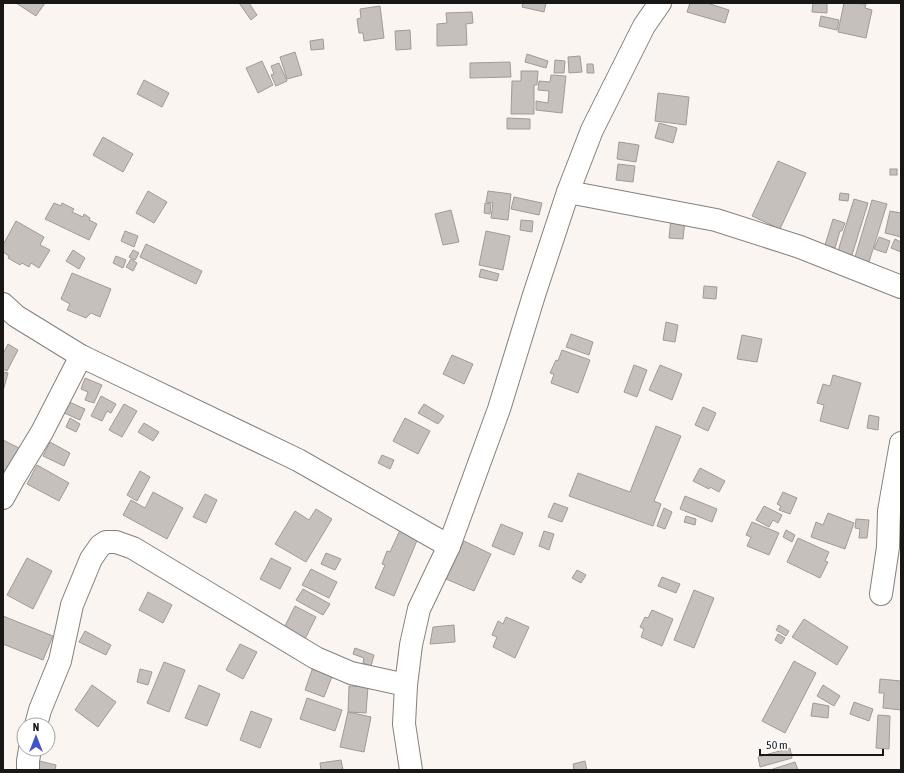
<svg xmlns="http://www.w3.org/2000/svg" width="904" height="773" font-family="'Asap Condensed',sans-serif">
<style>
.building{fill:#c6c0bd;stroke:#a09b98}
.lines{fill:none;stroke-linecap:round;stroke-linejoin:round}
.minor-casing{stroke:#85807d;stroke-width:24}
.minor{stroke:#fff;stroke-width:22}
</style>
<rect width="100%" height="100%" fill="#fbf5f2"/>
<g class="building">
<polygon points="16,3 45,3 36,16"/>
<polygon points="239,3 249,3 257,15 251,20"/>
<polygon points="523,3 546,3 544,12 522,7"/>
<polygon points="690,3 707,3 729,10 725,23 687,12"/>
<polygon points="813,3 827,3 827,13 812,12"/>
<polygon points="844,3 866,4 865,8 872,10 866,38 838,32"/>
<polygon points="380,6 384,38 364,41 363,33 359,33 357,19 361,18 360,9"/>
<polygon points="472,12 473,23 466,24 467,45 437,46 437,24 447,23 446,13"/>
<polygon points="821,16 839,20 837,30 819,26"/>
<polygon points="410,30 411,49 396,50 395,31"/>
<polygon points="323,39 324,49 311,50 310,41"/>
<polygon points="295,52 302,75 287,79 280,57"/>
<polygon points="527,54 548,61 546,68 525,62"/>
<polygon points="580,56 582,72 569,73 568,57"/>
<polygon points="555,60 565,61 564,73 554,73"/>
<polygon points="262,61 273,85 258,93 246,68"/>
<polygon points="510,62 511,77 470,78 470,63"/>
<polygon points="279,63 287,81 276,86 271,75 274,74 271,66"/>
<polygon points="587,64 593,64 594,73 587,73"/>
<polygon points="521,71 538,71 537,85 534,85 534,114 511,114 512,81 521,81"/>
<polygon points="551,75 566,76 562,113 536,110 536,101 548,103 549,91 538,90 539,81 550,82"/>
<polygon points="144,80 169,93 162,107 137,94"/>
<polygon points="658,93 689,97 686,125 655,121"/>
<polygon points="507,118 530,119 530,129 507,129"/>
<polygon points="659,123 677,128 673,143 655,138"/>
<polygon points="103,137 133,154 123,172 93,155"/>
<polygon points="619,142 639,145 636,162 617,159"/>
<polygon points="778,161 806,173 780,229 752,216"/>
<polygon points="618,164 635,166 633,182 616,180"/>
<rect x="890" y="169" width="7" height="6"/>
<polygon points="148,191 167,202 154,223 136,213"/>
<polygon points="488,191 511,194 508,220 491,218 493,203 486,202"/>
<polygon points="840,193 849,194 848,201 839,200"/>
<polygon points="514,197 542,203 539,215 511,209"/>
<polygon points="854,199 868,203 852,255 838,251"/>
<polygon points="872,200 887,204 869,262 855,257"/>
<polygon points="54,203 61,206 62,203 74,209 72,212 83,217 84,214 90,218 89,220 97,224 89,240 45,219"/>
<polygon points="485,203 491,204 490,214 484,213"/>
<polygon points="451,210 459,242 443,245 435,214"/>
<polygon points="890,211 901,213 901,237 885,233"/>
<polygon points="671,218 685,220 683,239 669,238"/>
<polygon points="833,219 845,223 842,231 840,231 835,248 825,245"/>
<polygon points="521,220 533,221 532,232 520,230"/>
<polygon points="16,221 44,237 40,245 50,250 39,268 31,263 29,267 22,263 20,265 8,258 9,256 3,252 3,245"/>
<polygon points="125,231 138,236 134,247 121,241"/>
<polygon points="486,231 510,236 503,270 479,265"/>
<polygon points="879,237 890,241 886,253 874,249"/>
<polygon points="895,239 901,242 901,252 891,248"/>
<polygon points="146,244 202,271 196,284 140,257"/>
<polygon points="73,250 85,258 79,269 66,261"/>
<polygon points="133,250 139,253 135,260 129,257"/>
<polygon points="116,256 126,260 123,268 113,263"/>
<polygon points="131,259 137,263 133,271 126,267"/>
<polygon points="481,269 499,274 497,281 479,277"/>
<polygon points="72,273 111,289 100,317 91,313 86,318 67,310 70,304 61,299"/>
<polygon points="704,286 717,287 716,299 703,298"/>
<polygon points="666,322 678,325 675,342 663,340"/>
<polygon points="571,334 593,342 589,355 566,347"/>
<polygon points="742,335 762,339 757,362 737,359"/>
<polygon points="8,344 18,350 7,371 3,369 3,354"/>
<polygon points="562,350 590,360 578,393 551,383 554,374 550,373 556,360 558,361"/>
<polygon points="452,355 473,364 464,384 443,374"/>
<polygon points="634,365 647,370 637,397 624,392"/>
<polygon points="660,365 682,374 672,400 649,390"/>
<polygon points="3,372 8,373 3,391"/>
<polygon points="833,375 861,383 848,429 820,421 824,405 817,403 823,384 830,386"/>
<polygon points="85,378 102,385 94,403 85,400 88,392 81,389"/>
<polygon points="101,396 116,404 111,413 107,411 102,421 91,416"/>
<polygon points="67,401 85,409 80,420 62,412"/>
<polygon points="124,404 137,411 122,437 109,430"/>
<polygon points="424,404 444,416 438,424 418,413"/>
<polygon points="703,407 716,413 708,431 695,425"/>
<polygon points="869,415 879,417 878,430 867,428"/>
<polygon points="70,418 80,424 76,432 66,427"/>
<polygon points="405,418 430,431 418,454 393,441"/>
<polygon points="144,423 159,432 153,441 138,432"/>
<polygon points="656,426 681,436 654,501 661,504 653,526 569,496 578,473 630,492"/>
<polygon points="3,440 21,449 8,476 3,474"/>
<polygon points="50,442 70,453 64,466 43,456"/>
<polygon points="382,455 394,460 390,469 378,463"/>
<polygon points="37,465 69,483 59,501 27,484"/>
<polygon points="700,468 725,481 719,492 710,487 709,489 693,481"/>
<polygon points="140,471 150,477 137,501 127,495"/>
<polygon points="153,492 183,508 167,539 123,515 131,500 145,508"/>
<polygon points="783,492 797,498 790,514 779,510 781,506 777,504"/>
<polygon points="205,494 217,500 206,523 193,517"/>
<polygon points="685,496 717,509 712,522 680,509"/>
<polygon points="554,503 568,508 562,522 548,517"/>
<polygon points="764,506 782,515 778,523 773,520 769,527 756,520"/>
<polygon points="664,508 672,512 665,529 657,526"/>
<polygon points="316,509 332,519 306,562 275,544 295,511 309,520"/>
<polygon points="828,513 854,523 845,549 811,537 816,522 823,525"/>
<polygon points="686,516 696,519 695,525 684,522"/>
<polygon points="856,519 869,520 867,538 859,538 860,529 855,528"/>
<polygon points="752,522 779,533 769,555 747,546 751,537 746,535"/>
<polygon points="501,524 523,533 514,555 492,546"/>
<polygon points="400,530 418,538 394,596 375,588 385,565 382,564 387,551 390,552"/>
<polygon points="786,530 795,535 792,542 783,537"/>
<polygon points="544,531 554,534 549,550 539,546"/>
<polygon points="798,538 829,552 825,561 828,562 820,578 787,562"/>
<polygon points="464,541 491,554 474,591 446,579"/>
<polygon points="326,553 341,559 335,570 321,564"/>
<polygon points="27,558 52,571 33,609 7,595"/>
<polygon points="271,558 291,568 280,589 260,579"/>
<polygon points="311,569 337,582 329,598 302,585"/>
<polygon points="577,570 586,575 581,583 572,578"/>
<polygon points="662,577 680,584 676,593 658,586"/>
<polygon points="303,589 330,604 323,615 296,600"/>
<polygon points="694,590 714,598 694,648 674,640"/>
<polygon points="148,592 172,605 163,623 139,610"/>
<polygon points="295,606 316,617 305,639 284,628"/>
<polygon points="652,610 673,619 662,646 641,637 644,629 640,627 645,617 648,618"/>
<polygon points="3,616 53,636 43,660 3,644"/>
<polygon points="506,617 529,627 515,658 493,647 497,637 492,635 498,621 503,624"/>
<polygon points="804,619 848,647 837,665 792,637"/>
<polygon points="454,625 455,642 430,644 433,627"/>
<polygon points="779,625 789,631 786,636 776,630"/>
<polygon points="85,631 111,645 106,655 79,642"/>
<polygon points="778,634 785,638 781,644 775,640"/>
<polygon points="240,644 257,652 243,679 226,670"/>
<polygon points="355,648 374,655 371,666 363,663 364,658 353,654"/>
<polygon points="794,661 816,673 785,733 762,721"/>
<polygon points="164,662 185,670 169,712 147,703"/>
<polygon points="313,667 333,674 324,697 305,690"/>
<polygon points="140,669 152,672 148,685 137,682"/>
<polygon points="880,679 901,681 901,710 883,708 884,693 879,693"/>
<polygon points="92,685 116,702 98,727 75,710"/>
<polygon points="199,685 220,694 207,726 185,718"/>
<polygon points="823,685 840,696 834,706 817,696"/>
<polygon points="349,686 368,687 366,713 348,712"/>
<polygon points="307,698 342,710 335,731 300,719"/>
<polygon points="854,702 873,709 869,721 850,714"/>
<polygon points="813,703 829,706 828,718 811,716"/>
<polygon points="251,711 272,719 260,748 240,740"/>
<polygon points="348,712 371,717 364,752 340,747"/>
<polygon points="878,715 890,716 889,749 876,748"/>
<polygon points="790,748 792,758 760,767 758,757"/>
<polygon points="35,760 56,765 55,770 33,770"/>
<polygon points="341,760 343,770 321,770 320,763"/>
<polygon points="585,761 587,770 574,770 573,764"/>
<polygon points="795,762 798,770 770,770"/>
</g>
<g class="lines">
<g class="minor-casing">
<g id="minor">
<polyline points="568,192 716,220 800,247 901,287"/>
<polyline points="3,304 16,316 81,356 298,460 449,546"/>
<polyline points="3,498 14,478 42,432 81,356"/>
<polyline points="881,594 888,547 889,511 901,443"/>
<polyline points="36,725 40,710 60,661 72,605 91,559 100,546 106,542 116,542 133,548 316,658 351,673 406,685"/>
<polyline points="28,770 28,761 30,749"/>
<polyline points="411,770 404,724 406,685 411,645 419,609 449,546 499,409 534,295 568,192 592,130 644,26 660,3"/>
</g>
</g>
<use href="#minor" class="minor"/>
</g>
<rect width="904" height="773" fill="none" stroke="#191716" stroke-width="8"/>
<g transform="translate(36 737)"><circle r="19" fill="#ffffff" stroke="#a3a2a2"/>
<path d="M0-3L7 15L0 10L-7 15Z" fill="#4352c6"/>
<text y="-6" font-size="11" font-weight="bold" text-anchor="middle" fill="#191716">N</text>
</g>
<path d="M760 749v6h123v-6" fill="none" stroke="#191716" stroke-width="2"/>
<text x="766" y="749" font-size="12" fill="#191716" stroke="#ffffff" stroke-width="3" paint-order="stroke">50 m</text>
</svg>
